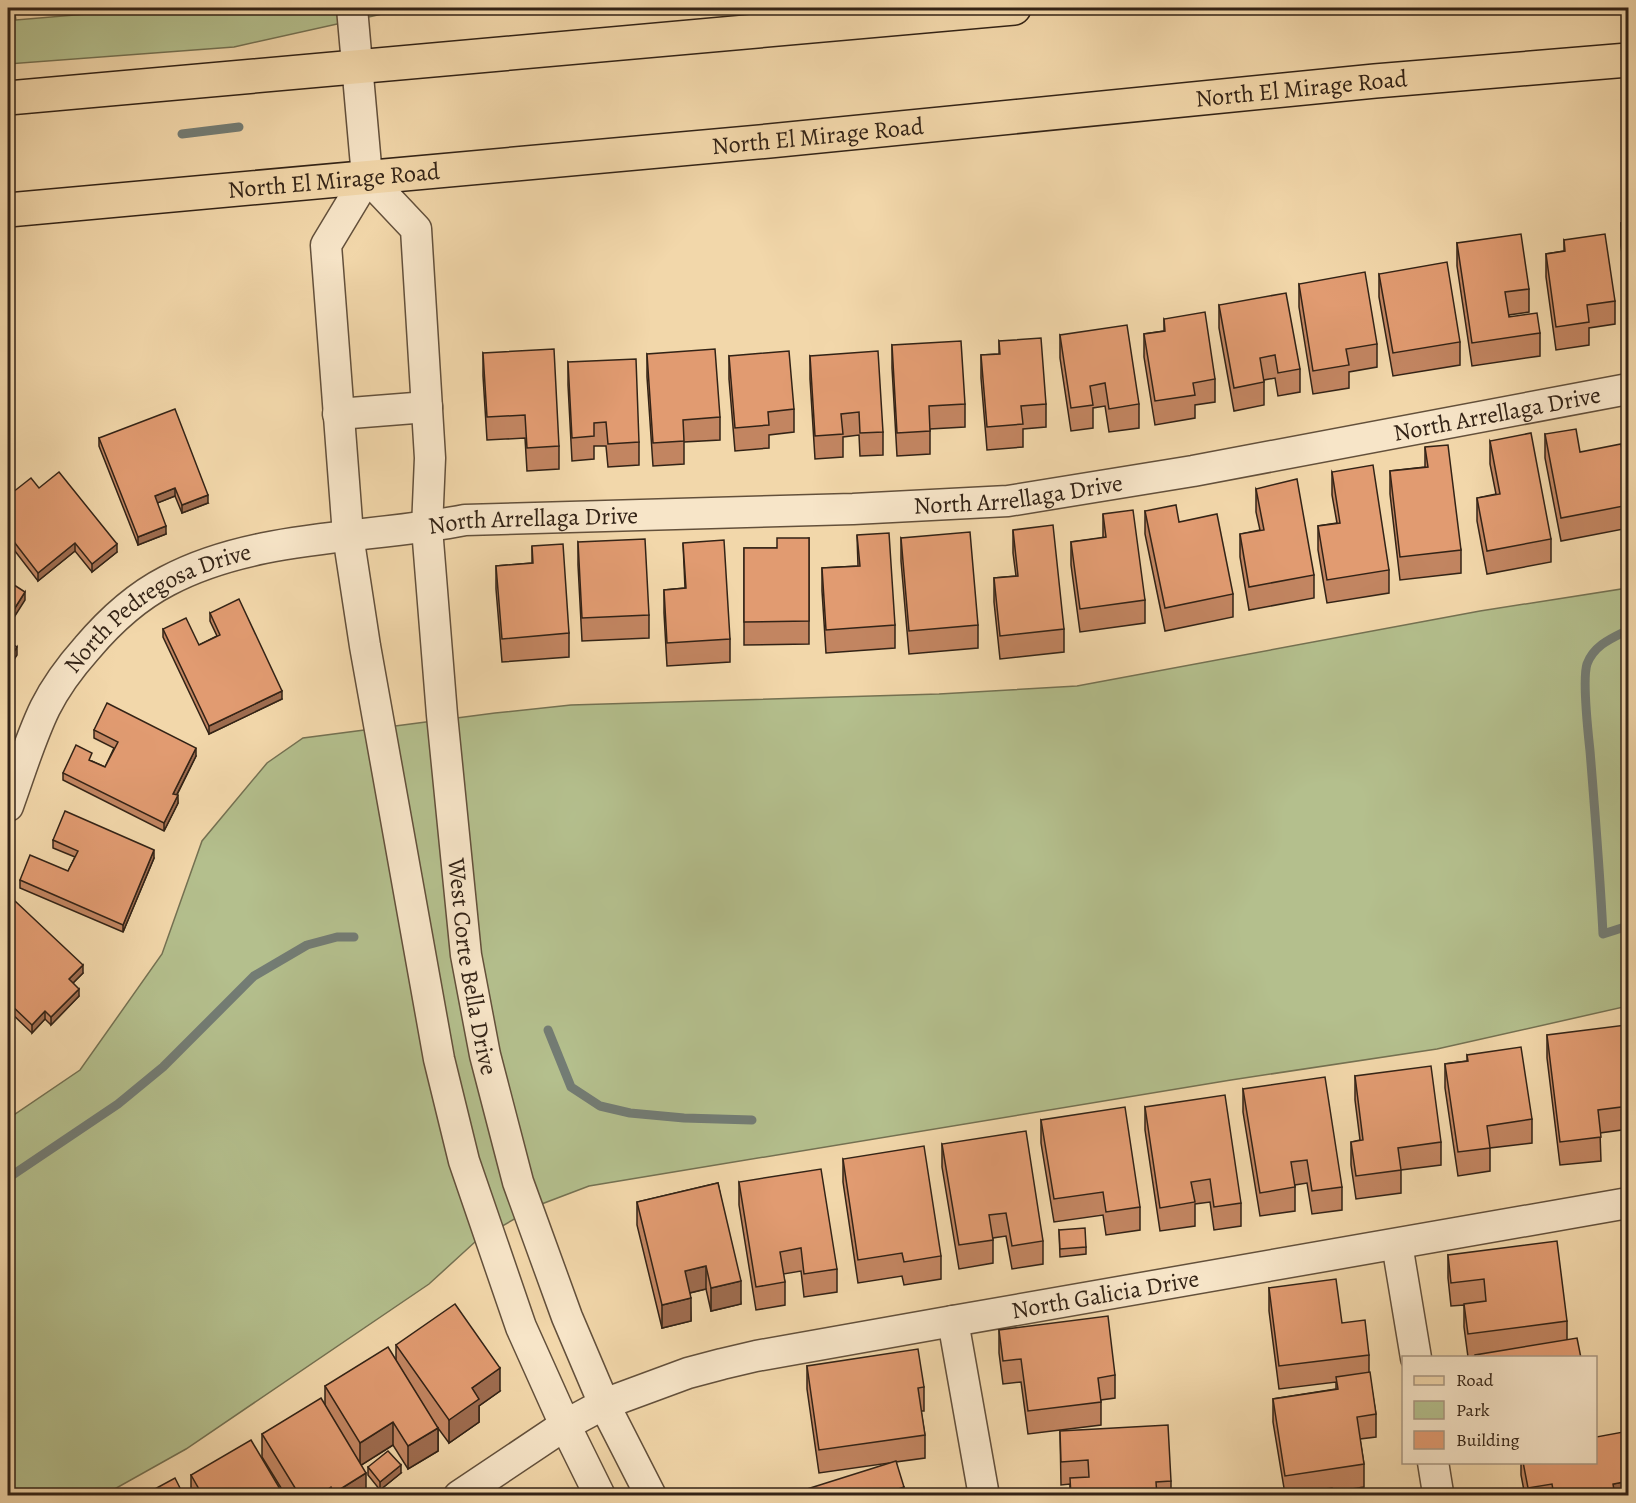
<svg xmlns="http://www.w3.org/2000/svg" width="1636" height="1503" font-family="Alegreya,serif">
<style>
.green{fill:#b4bf8d;stroke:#747152;stroke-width:1.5}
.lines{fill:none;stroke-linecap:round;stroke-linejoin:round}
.stream{stroke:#737c74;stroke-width:9}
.minor-casing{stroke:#63503b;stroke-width:33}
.major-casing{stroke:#332316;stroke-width:36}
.minor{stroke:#f7e5c8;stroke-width:30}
.major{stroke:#f2d7aa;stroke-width:33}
.wall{fill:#c28561;stroke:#332316;stroke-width:1.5}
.shaded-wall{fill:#9e6c4f;stroke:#332316;stroke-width:1.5}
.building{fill:#e19b71;stroke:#332316;stroke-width:1.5}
.labels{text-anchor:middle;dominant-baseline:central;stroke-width:4.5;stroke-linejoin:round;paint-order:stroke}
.street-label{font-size:24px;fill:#332316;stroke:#f7e5c8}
</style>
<rect width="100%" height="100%" fill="#f2d7aa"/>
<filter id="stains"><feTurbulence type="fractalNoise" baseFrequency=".00333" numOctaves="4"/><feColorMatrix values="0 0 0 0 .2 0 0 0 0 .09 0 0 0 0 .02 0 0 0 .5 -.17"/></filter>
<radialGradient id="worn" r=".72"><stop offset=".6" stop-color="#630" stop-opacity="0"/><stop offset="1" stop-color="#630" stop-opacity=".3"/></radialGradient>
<g class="green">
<polygon points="8,8 14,8 16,20 158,8 409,8 234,47 8,64"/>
<polygon points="1628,588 1628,1006 1437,1049 1231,1080 589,1186 539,1205 476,1241 429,1284 186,1449 104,1495 8,1496 8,1119 80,1070 162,954 202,841 267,763 303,738 495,713 571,705 939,694 1077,686 1480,611"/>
</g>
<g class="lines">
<g class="stream">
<polyline points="182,134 239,127"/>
<path d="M1628,630C1612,638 1594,645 1587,664C1582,680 1588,732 1590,751C1595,812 1600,873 1603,934L1628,926"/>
<polyline points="548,1030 571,1087 600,1106 630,1113 684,1118 752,1120"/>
<polyline points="8,1178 118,1104 163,1067 254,976 307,945 337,937 354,937"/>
</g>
<g class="minor-casing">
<g id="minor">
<polyline points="352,8 367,177 326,245 348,535 365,646 439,1059 464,1161 521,1327 565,1425 600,1496"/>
<path id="s1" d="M367,177L416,229L430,458L427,528L442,715L466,955L485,1055L518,1182L567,1317L604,1404L651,1496"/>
<polyline points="338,414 427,407"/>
<path id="s2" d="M8,806C20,773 30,739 45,708C56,686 71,666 87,648C109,622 136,597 167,581C255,534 369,539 465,520L853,509L1008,501L1193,471L1628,389"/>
<polyline points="1397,1244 1416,1358"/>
<polyline points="953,1321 984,1496"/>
<polyline points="1433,1462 1438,1493"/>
<path id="s3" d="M459,1496L565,1425L604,1404L688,1373L722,1364L756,1356L953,1321L1628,1203"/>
</g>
</g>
<g class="major-casing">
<g id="major">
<polyline points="8,98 1014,8"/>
<path id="s4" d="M8,210L769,141L1375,81L1628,60"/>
</g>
</g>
<use href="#minor" class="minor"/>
<use href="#major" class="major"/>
</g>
<g class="wall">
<polygon points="1629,222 1629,306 1621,246 1621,223"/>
<polygon points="1564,240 1615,301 1615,324 1589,328 1589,345 1556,350 1546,277 1546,254 1564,251"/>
<polygon points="1457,243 1529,289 1529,312 1509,315 1509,317 1540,333 1540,356 1472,366 1457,266"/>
<polygon points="1379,274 1460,342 1460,365 1393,376 1379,297"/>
<polygon points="1299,284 1377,344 1377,367 1349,372 1349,388 1313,394 1299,307"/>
<polygon points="1219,305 1300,369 1300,392 1278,396 1275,378 1264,380 1264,405 1234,411 1219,328"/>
<polygon points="1164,319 1215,379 1215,402 1195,405 1195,418 1155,425 1144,357 1144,334 1164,331"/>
<polygon points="1060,335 1139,404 1139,428 1109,432 1105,406 1093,408 1093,428 1071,431 1060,358"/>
<polygon points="999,341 1046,404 1046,427 1023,429 1023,447 987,450 981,378 981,355 999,354"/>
<polygon points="892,345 965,404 965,427 930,429 930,454 897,456 892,368"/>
<polygon points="483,353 559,446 559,469 527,471 525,438 487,440 483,376"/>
<polygon points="647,354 720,417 720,440 684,442 684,464 653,466 647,377"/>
<polygon points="729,356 794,409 794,432 769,435 769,448 735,451 729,379"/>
<polygon points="810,356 883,432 883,455 860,456 859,435 843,437 843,457 815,459 810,379"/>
<polygon points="568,362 639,442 639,465 608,467 606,446 594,446 594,459 572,461 568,385"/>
<polygon points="1545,434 1580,452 1629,483 1629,528 1561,541 1545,458"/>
<polygon points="99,438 208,503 182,513 175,496 157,503 166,534 138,545 99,446"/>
<polygon points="1490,441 1551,539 1551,562 1487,574 1477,521 1477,498 1496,494 1490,464"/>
<polygon points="1425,447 1461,550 1461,573 1400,580 1390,494 1390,471 1425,467"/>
<polygon points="1332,472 1389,570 1389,593 1327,603 1318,550 1318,526 1337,523 1332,495"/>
<polygon points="39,488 117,552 92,572 75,551 38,581 8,542 8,496"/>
<polygon points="1256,489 1314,575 1314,598 1249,610 1240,557 1240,534 1260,530 1256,512"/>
<polygon points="1145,511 1179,522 1233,594 1233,617 1165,631 1145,534"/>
<polygon points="1103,514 1145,600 1145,623 1080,632 1071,565 1071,542 1103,538"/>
<polygon points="1013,530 1064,629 1064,652 1000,659 994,602 994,578 1016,576 1013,553"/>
<polygon points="857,535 895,625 895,648 826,653 822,591 822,568 858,566"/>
<polygon points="809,538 809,644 744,645 744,548 777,548"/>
<polygon points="901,538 978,625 978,648 909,654 901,561"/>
<polygon points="578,542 649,615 649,638 582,641 578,565"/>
<polygon points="683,543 730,639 730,662 667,666 664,613 664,590 685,588"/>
<polygon points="532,546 569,633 569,657 502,662 496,589 496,566 532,563"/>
<polygon points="210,613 282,699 209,734 163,637 163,629 199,645 217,636 210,621"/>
<polygon points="94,730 196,756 177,795 178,803 164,831 63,780 63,773 92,761 105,767 114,748 94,738"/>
<polygon points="53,840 154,858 123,932 20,888 20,880 68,871 75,857 53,848"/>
<polygon points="8,910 83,973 73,983 79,996 51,1025 45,1019 32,1033 8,1010"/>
<polygon points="1547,1035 1629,1041 1629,1129 1600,1133 1601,1161 1560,1165 1547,1058"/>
<polygon points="1467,1055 1532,1119 1532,1143 1490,1148 1490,1171 1458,1176 1445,1088 1445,1064 1467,1061"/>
<polygon points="1355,1076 1441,1142 1441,1165 1401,1170 1401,1193 1356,1199 1351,1165 1351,1142 1360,1140 1355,1100"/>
<polygon points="1243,1089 1342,1187 1342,1210 1312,1214 1307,1183 1295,1185 1295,1211 1260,1216 1243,1112"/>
<polygon points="1145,1107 1241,1203 1241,1226 1214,1230 1210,1202 1195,1204 1195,1226 1160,1231 1145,1130"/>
<polygon points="1041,1120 1140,1207 1140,1230 1106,1235 1103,1215 1054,1222 1041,1143"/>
<polygon points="942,1144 1043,1241 1043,1264 1012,1269 1006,1236 993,1238 993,1263 959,1269 942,1167"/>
<polygon points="843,1159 941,1256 941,1279 904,1285 902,1276 858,1283 843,1182"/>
<polygon points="739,1182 837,1269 837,1292 804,1297 801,1271 783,1274 785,1282 785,1305 756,1310 739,1205"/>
<polygon points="718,1183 741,1304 711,1311 706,1289 690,1293 691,1321 662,1328 637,1225 637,1202"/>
<polygon points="1059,1230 1086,1247 1086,1254 1060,1257"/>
<polygon points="1448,1255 1567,1321 1567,1340 1581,1358 1475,1358 1475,1356 1468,1357 1464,1327 1464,1305 1451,1306 1448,1278"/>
<polygon points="1269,1288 1342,1323 1369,1355 1369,1372 1376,1414 1376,1437 1360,1439 1364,1464 1364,1487 1333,1492 1285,1494 1273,1422 1273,1399 1336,1389 1336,1382 1279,1389 1269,1311"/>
<polygon points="999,1330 1115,1375 1115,1398 1101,1400 1101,1425 1028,1434 1021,1382 1003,1384 999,1353"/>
<polygon points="396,1345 500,1391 479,1406 479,1422 449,1443 438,1428 438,1451 408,1469 393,1445 361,1465 366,1496 286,1496 262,1457 262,1434 325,1406 325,1386 396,1360"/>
<polygon points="807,1366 924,1387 924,1411 921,1411 925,1435 925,1458 896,1462 904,1496 889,1463 819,1473 807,1389"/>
<polygon points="1060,1431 1171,1481 1171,1496 1070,1496 1070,1484 1061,1485"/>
<polygon points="1521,1462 1596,1462 1629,1496 1525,1496 1521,1475"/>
<polygon points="368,1467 401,1473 380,1490 368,1475"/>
<polygon points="191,1475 283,1496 191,1496"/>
</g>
<g class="shaded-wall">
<polygon points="175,488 175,496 155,504 155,496"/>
<polygon points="208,495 208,503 182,513 182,505"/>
<polygon points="166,526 166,534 138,545 138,537"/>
<polygon points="75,543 75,551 38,581 38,573"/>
<polygon points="117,544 117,552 92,572 92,564"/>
<polygon points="25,592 25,600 8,627 8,619"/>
<polygon points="17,647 17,655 8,669 8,661"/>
<polygon points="282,691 282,699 209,734 209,726"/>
<polygon points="196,748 196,756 173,802 173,794"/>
<polygon points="178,795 178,803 164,831 164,823"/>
<polygon points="154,850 154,858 123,932 123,925"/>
<polygon points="83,965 83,973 69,987 69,979"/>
<polygon points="79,989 79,996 51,1025 51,1017"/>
<polygon points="45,1011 45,1019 32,1033 32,1025"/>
<polygon points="706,1266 706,1289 685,1294 685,1271"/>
<polygon points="741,1281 741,1304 711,1311 711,1288"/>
<polygon points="691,1298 691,1321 662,1328 662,1305"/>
<polygon points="500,1368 500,1391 479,1406 479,1422 449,1443 449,1420 472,1388"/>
<polygon points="393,1422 393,1445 360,1466 360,1443"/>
<polygon points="438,1428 438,1451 408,1469 408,1446"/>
<polygon points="401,1465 401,1473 380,1490 380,1482"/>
<polygon points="366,1473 366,1496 334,1496 334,1493"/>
<polygon points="1629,1481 1629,1496 1613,1496 1613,1484"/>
<polygon points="331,1487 331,1496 318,1496"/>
<polygon points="904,1487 904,1496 878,1496"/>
</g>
<g class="building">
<polygon points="1629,222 1629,283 1621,223"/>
<polygon points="1521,234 1529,289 1505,292 1509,317 1537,313 1540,333 1472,343 1457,243"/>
<polygon points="1605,234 1615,301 1587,305 1589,322 1556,327 1546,254 1565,251 1564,240"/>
<polygon points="1447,262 1460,342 1393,353 1379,274"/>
<polygon points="1365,272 1377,344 1346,349 1349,365 1313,371 1299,284"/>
<polygon points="1286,293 1300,369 1278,373 1275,355 1260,358 1264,382 1234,388 1219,305"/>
<polygon points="1205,312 1215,379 1193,383 1195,395 1155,401 1144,334 1165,331 1164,319"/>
<polygon points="1127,325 1139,404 1109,409 1105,383 1090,386 1093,405 1071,408 1060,335"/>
<polygon points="1041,338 1046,404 1021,406 1023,424 987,427 981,355 1000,354 999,341"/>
<polygon points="961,341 965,404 929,406 930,431 897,433 892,345"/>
<polygon points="554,349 559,446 527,448 525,415 487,417 483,353"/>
<polygon points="715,349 720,417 683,420 684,441 653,443 647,354"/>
<polygon points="789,351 794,409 768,412 769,425 735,428 729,356"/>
<polygon points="878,351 883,432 860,433 859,412 841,414 843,434 815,436 810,356"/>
<polygon points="636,359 639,442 608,444 606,422 594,423 594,436 572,438 568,362"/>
<polygon points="175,409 208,495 182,505 175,488 155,496 166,526 138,537 99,438"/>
<polygon points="1576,429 1580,452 1621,444 1629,483 1629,505 1561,518 1545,434"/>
<polygon points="1531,433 1551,539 1487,551 1477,498 1500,494 1490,441"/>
<polygon points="1448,445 1461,550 1400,557 1390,471 1428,467 1425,447"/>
<polygon points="1373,465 1389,570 1327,580 1318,526 1340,523 1332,472"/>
<polygon points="59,472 117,544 92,564 75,543 38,573 8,534 8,512 10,510 8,507 8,496 31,478 39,488"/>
<polygon points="1297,479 1314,575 1249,587 1240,534 1264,530 1256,489"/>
<polygon points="1176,505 1179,522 1217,514 1233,594 1165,608 1145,511"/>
<polygon points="1133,510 1145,600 1080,609 1071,542 1106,537 1103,514"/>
<polygon points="1053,525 1064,629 1000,636 994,578 1018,576 1013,530"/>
<polygon points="970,532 978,625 909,631 901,538"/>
<polygon points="889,533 895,625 826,630 822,568 860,566 857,535"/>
<polygon points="777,538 809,538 809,621 744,622 744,548 777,548"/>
<polygon points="645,539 649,615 582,618 578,542"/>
<polygon points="724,540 730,639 667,643 664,590 686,588 683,543"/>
<polygon points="563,544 569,633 502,639 496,566 533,563 532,546"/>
<polygon points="8,581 25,592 8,619"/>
<polygon points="239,599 282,691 209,726 163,629 186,618 199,645 220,635 210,613"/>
<polygon points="8,641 17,647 8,661"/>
<polygon points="107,703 196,748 173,794 178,795 164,823 63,773 76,745 92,753 89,760 105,767 118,742 94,730"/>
<polygon points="65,811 154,850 123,925 20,880 30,855 68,871 78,851 53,840"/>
<polygon points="15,901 83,965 69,979 79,989 51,1017 45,1011 32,1025 8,1002 8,948 10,945 8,942 8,910"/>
<polygon points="1626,1025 1629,1041 1629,1106 1598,1110 1601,1137 1560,1142 1547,1035"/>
<polygon points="1521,1047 1532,1119 1487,1126 1490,1148 1458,1152 1445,1064 1468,1061 1467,1055"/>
<polygon points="1431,1066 1441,1142 1398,1148 1401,1170 1356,1176 1351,1142 1363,1140 1355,1076"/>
<polygon points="1325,1077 1342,1187 1312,1191 1307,1160 1291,1162 1295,1187 1260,1193 1243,1089"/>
<polygon points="1225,1095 1241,1203 1214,1207 1210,1179 1191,1182 1195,1202 1160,1208 1145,1107"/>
<polygon points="1125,1107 1140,1207 1106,1212 1103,1192 1054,1199 1041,1120"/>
<polygon points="1026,1131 1043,1241 1012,1246 1006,1213 989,1215 993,1240 959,1245 942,1144"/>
<polygon points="924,1146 941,1256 904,1262 902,1253 858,1260 843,1159"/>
<polygon points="821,1169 837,1269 804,1274 801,1248 780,1252 785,1282 756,1287 739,1182"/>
<polygon points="718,1183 741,1281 711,1288 706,1266 685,1271 691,1298 662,1305 637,1202"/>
<polygon points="1085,1228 1086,1247 1060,1249 1059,1230"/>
<polygon points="1557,1241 1567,1321 1468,1334 1464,1304 1486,1301 1484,1279 1451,1283 1448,1255"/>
<polygon points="1336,1279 1342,1323 1365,1320 1369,1355 1279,1366 1269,1288"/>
<polygon points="455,1304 500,1368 472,1388 479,1399 449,1420 396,1345"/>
<polygon points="1108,1316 1115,1375 1098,1378 1101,1402 1028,1411 1021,1359 1003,1361 999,1330"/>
<polygon points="1577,1338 1581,1358 1475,1358 1475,1355"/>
<polygon points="388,1347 438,1428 408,1446 393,1422 360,1443 325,1386"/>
<polygon points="918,1349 924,1387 918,1388 925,1435 819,1450 807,1366"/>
<polygon points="1370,1372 1376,1414 1357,1417 1364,1464 1285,1476 1273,1399 1338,1389 1336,1377"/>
<polygon points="321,1398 366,1473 334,1493 331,1487 318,1496 300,1496 262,1434"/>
<polygon points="1168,1425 1171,1481 1156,1482 1157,1496 1071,1496 1070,1478 1089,1477 1088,1460 1061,1462 1060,1431"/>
<polygon points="1623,1432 1629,1461 1629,1481 1613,1484 1615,1496 1554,1496 1552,1484 1528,1488 1523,1462 1596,1462 1596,1437"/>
<polygon points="251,1440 283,1494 281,1496 203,1496 191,1475"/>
<polygon points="388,1451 401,1465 380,1482 368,1467"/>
<polygon points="896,1461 904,1487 878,1496 788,1495"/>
<polygon points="175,1478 184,1496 142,1496"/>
<polygon points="1332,1488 1333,1496 1271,1496"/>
</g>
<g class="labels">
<g class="street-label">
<text stroke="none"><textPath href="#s4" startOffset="1299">North El Mirage Road</textPath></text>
<text stroke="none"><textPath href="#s4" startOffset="813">North El Mirage Road</textPath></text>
<text stroke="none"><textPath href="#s4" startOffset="327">North El Mirage Road</textPath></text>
<text stroke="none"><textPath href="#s2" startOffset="1629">North Arrellaga Drive</textPath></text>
<text stroke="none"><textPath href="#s2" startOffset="1143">North Arrellaga Drive</textPath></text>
<text stroke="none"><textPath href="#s2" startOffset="657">North Arrellaga Drive</textPath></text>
<text stroke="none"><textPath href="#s2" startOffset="261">North Pedregosa Drive</textPath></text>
<text stroke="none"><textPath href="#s1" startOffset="812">West Corte Bella Drive</textPath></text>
<text stroke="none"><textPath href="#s3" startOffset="686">North Galicia Drive</textPath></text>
</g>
</g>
<rect width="1636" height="1503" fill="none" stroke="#f2d7aa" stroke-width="30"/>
<rect x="9" y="9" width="1618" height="1485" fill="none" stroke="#332316" stroke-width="3"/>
<rect x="15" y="15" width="1606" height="1473" fill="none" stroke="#332316" stroke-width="1.5"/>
<rect x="1402" y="1356" width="195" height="108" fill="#f7e5c8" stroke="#a99781" stroke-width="1.5"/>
<rect x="1414" y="1376" width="30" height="9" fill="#f2d7aa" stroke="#a99781" stroke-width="1.5"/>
<text x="1456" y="1386" font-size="18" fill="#332316">Road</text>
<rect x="1414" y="1401" width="30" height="18" fill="#b4bf8d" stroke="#a99781" stroke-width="1.5"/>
<text x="1456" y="1416" font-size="18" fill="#332316">Park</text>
<rect x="1414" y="1431" width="30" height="18" fill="#e19b71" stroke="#a99781" stroke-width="1.5"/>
<text x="1456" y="1446" font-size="18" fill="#332316">Building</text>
<rect width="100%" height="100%" filter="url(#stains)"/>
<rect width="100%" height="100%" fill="url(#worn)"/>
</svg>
